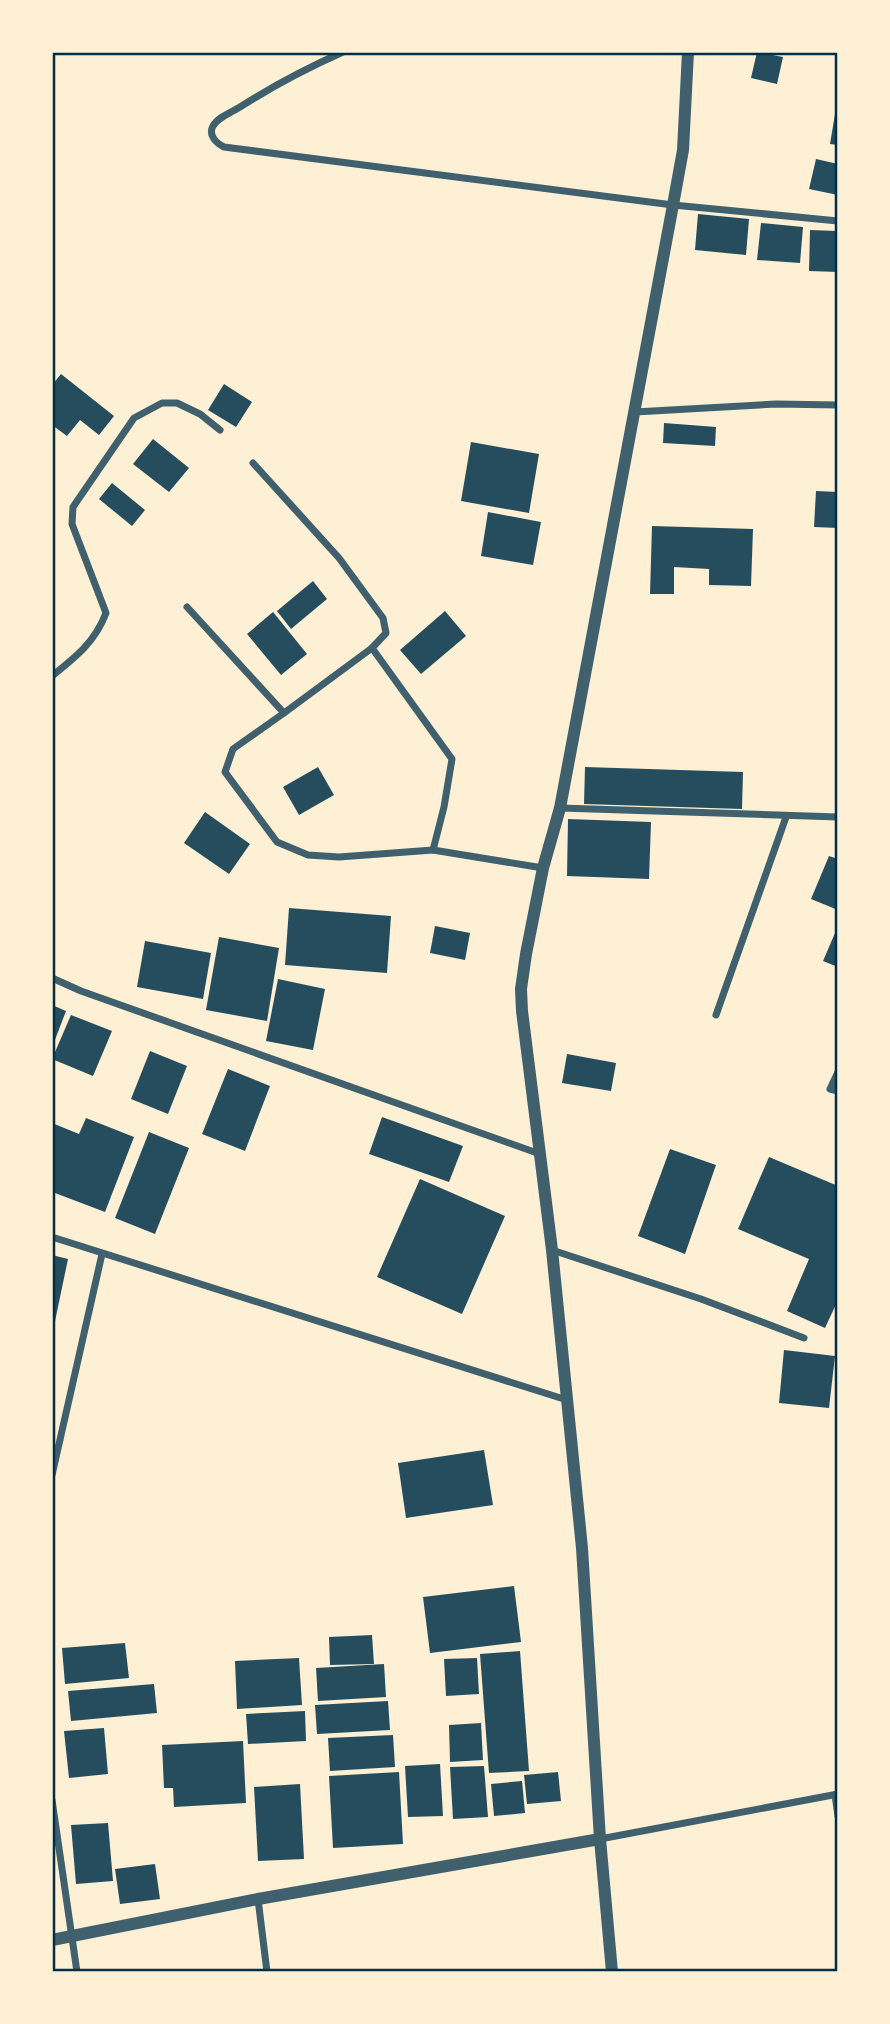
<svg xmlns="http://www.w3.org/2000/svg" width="890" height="2024" font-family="'Titillium Web',sans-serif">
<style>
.building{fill:#264d5e}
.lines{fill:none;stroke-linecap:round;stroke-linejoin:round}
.minor{stroke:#3f606c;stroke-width:7}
.tertiary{stroke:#3f606c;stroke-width:12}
.neatline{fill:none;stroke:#003049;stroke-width:2.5}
</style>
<rect width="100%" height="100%" fill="#fdf0d5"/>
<g class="building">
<polygon points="757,52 783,57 777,84 751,78"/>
<polygon points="836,108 838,108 838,145 830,144"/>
<polygon points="816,159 838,164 838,195 809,189"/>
<polygon points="698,214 749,219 746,255 695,250"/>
<polygon points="761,223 803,227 800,263 757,260"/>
<polygon points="810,230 838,231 838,272 809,271"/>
<polygon points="61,374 114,416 99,435 80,420 67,436 52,425 52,385"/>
<polygon points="224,384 252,402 236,427 208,410"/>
<polygon points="664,423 716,427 715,446 663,443"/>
<polygon points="153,439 189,468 169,492 133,464"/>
<polygon points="471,442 539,454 529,513 461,501"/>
<polygon points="112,483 145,510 132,526 99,499"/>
<polygon points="816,491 838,492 838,528 814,527"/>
<polygon points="488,512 541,522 533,565 481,556"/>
<polygon points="652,526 753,529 751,586 709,585 709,569 674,567 674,594 650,594"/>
<polygon points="313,581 327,599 291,629 277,611"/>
<polygon points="445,611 466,636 421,674 400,650"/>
<polygon points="273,612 307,654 281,675 247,634"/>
<polygon points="318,767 334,795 299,815 283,787"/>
<polygon points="585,767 743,772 742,809 584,804"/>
<polygon points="205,812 250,844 229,874 184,843"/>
<polygon points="568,819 651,822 649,879 567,876"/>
<polygon points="829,856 838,859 838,910 811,899"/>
<polygon points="289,908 391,916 387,973 285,965"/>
<polygon points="435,926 470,933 465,960 430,953"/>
<polygon points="838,926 838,967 823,961"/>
<polygon points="219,937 279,948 267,1021 206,1010"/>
<polygon points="145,941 211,953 203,999 137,987"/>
<polygon points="278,979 325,989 313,1050 266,1041"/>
<polygon points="52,1005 66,1011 53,1045 52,1045"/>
<polygon points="71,1015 112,1031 93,1076 52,1059"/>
<polygon points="150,1051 187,1066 168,1114 131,1099"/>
<polygon points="567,1054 616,1063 611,1091 562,1083"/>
<polygon points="228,1069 270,1086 245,1151 202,1134"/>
<polygon points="382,1117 463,1146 449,1182 369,1154"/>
<polygon points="86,1118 134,1137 105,1212 55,1193 52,1200 52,1123 79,1134"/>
<polygon points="149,1132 189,1148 155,1234 115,1218"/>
<polygon points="670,1149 716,1165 685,1254 638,1236"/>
<polygon points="769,1157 838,1186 838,1300 825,1328 787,1311 809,1259 738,1229"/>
<polygon points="420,1179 505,1216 462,1314 377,1277"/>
<polygon points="52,1255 68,1259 54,1326 52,1326"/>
<polygon points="784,1350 835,1356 829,1408 779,1403"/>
<polygon points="484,1450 493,1505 406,1518 398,1463"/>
<polygon points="514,1586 521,1642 430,1653 423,1597"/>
<polygon points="372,1635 374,1664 330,1665 329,1637"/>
<polygon points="125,1643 129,1678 65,1684 62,1648"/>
<polygon points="520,1651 529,1771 489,1773 480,1654"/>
<polygon points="299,1658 302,1705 237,1709 235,1661"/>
<polygon points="477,1658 479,1694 446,1696 444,1659"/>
<polygon points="384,1664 386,1697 318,1701 316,1668"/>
<polygon points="154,1684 157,1713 71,1721 68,1691"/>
<polygon points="388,1701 390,1730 317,1734 315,1705"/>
<polygon points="305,1711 306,1741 248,1744 246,1714"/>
<polygon points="481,1723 483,1760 450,1762 449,1725"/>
<polygon points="104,1728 108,1774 69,1778 64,1731"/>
<polygon points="393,1735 395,1767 330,1771 328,1738"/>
<polygon points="243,1741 246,1803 174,1807 173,1788 164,1788 162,1745"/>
<polygon points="440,1764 443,1816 408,1817 405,1766"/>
<polygon points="484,1766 488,1817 453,1819 450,1767"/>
<polygon points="399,1772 403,1844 333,1848 329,1776"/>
<polygon points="558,1772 561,1801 527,1804 524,1775"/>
<polygon points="522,1781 525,1813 494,1816 491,1784"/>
<polygon points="300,1784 304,1859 258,1861 254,1787"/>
<polygon points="108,1823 113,1881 76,1884 71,1825"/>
<polygon points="155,1864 160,1899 120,1904 115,1869"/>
</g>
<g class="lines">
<g class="minor">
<path d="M343,52C307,68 273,86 240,107C232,112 218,117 213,126C208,135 216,143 224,147L673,205L838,221"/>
<polyline points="635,412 776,404 838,405"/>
<polyline points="253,463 339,558 383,618 386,633 372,648 452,759 444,807 433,850"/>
<polyline points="187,607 284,713 233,749 225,772 277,842 308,855 339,857 433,850 543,868"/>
<path d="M52,676C76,657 95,642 106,613L72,524L73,507L134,418L162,403H177L200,414L220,430"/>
<polyline points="284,713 372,648"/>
<polyline points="560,808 838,817"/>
<polyline points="52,978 81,991 540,1154"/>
<polyline points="716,1015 786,817"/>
<polyline points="838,1072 830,1089 838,1091"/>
<polyline points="52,1237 567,1400"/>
<polyline points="552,1250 701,1299 804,1338"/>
<polyline points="52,1475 102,1254"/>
<polyline points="835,1795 838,1816"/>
<polyline points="52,1800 77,1972"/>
<polyline points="600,1839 838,1794"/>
<polyline points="258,1899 267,1972"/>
</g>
<g class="tertiary">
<polyline points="52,1940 258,1899 600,1839"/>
<polyline points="612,1972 600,1839 582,1548 552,1250 522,1011 521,989 526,954 543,868 560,808 673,205 683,150 688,52"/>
</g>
</g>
<rect width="890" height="2024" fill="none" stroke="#fdf0d5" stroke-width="108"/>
<rect x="54" y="54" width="782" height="1916" class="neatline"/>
</svg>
